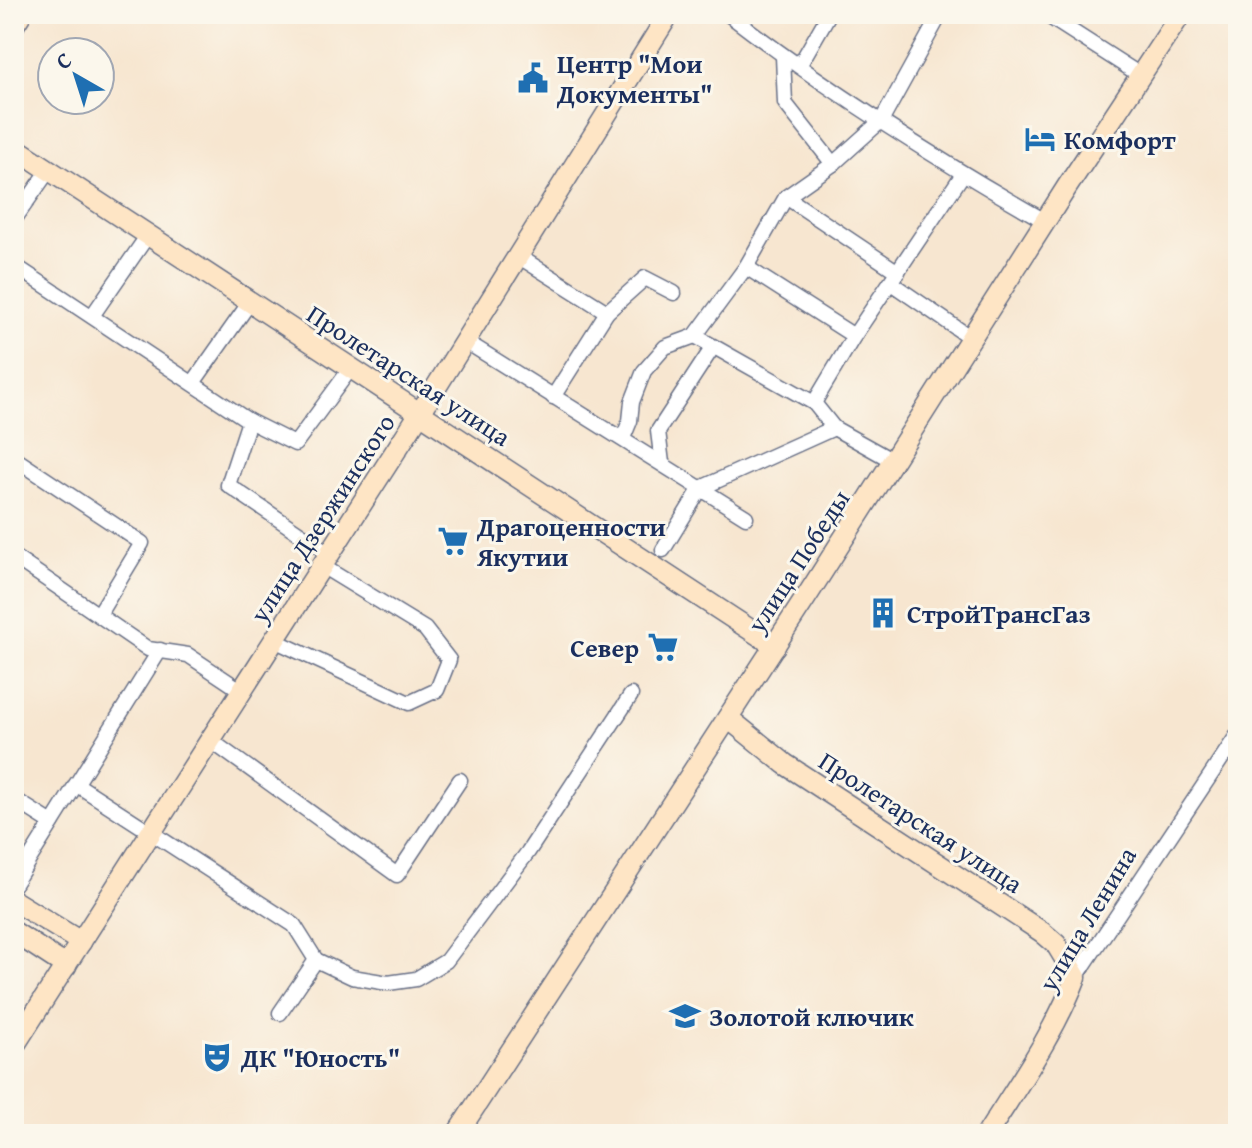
<svg xmlns="http://www.w3.org/2000/svg" width="1252" height="1148" font-family="'Gentium Book Plus',serif">
<style>
.lines{fill:none;stroke-linecap:round;stroke-linejoin:round}
.street-casing{stroke:#686f86;stroke-width:17}
.secondary-casing{stroke:#686f86;stroke-width:23}
.street{stroke:#fff;stroke-width:14}
.secondary{stroke:#fee5c5;stroke-width:20}
.labels{text-anchor:middle;dominant-baseline:central;stroke-width:6;stroke-linejoin:round;paint-order:stroke}
.poi-label{font-size:26px;font-weight:bold;fill:#1b2f5e;stroke:#fbf7ec;text-anchor:start}
.street-label{font-size:26px;fill:#1b2f5e;stroke:#fbf7ec}
</style>
<rect width="100%" height="100%" fill="#fbf7ec"/>
<filter id="ink" filterUnits="userSpaceOnUse"><feTurbulence type="fractalNoise" baseFrequency=".0125" numOctaves="2"/><feDisplacementMap in="SourceGraphic" scale="16" xChannelSelector="R" yChannelSelector="G"/><feConvolveMatrix kernelMatrix="1 2 1 2 8 2 1 2 1" color-interpolation-filters="sRGB"/></filter>
<filter id="wash" filterUnits="userSpaceOnUse"><feTurbulence type="fractalNoise" baseFrequency=".006" numOctaves="4" result="noise"/><feDisplacementMap in="SourceGraphic" scale="32" xChannelSelector="R" yChannelSelector="G"/><feGaussianBlur stdDeviation="1.8" result="paint"/><feColorMatrix in="noise" values="0 0 0 0 0 0 0 0 0 0 0 0 0 0 0 0 0 1.4 0 .05"/><feComposite in="paint" operator="in"/></filter>
<g filter="url(#wash)">
<rect width="100%" height="100%" fill="#f7e6d0"/>
</g>
<g filter="url(#ink)">
<g class="lines">
<g class="street-casing">
<g id="street">
<path d="M728,14C828,91 936,159 1045,221"/>
<polyline points="1045,14 1140,75"/>
<polyline points="783,56 785,103 833,164"/>
<polyline points="799,66 829,14"/>
<polyline points="786,197 898,272"/>
<polyline points="14,220 49,170"/>
<polyline points="518,256 607,312"/>
<polyline points="14,265 249,421 295,444 351,368"/>
<polyline points="746,267 854,336"/>
<polyline points="891,283 971,338"/>
<polyline points="92,316 148,235"/>
<polyline points="695,336 814,403 834,428 893,461"/>
<polyline points="465,341 746,517"/>
<polyline points="193,383 250,302"/>
<polyline points="553,397 607,312 645,278 674,293"/>
<polyline points="814,403 854,336 963,174"/>
<polyline points="249,421 228,485 330,554"/>
<polyline points="623,438 630,421 632,402 644,371 665,347 695,336 746,267 786,197 833,164 882,120 936,22 925,14"/>
<polyline points="14,458 142,543 99,614"/>
<polyline points="662,463 658,431 713,347"/>
<polyline points="663,550 701,488 834,428"/>
<polyline points="14,557 148,649 188,655 242,691"/>
<polyline points="274,640 409,703 437,690 449,660 425,629 322,566"/>
<polyline points="210,740 397,875 460,780"/>
<polyline points="76,784 294,925 316,960 280,1013"/>
<polyline points="14,799 52,823"/>
<polyline points="14,884 160,650"/>
<polyline points="316,960 352,977 388,983 416,979 446,961 528,852 631,695"/>
<polyline points="1076,977 1238,734"/>
</g>
</g>
<g class="secondary-casing">
<g id="secondary">
<polyline points="14,25 21,14"/>
<polyline points="14,147 775,646"/>
<path d="M728,718L785,764L1042,932L1056,944L1076,977C1054,1034 1019,1083 987,1134"/>
<polyline points="14,901 81,942"/>
<polyline points="14,932 66,966"/>
<polyline points="14,1046 420,413 669,14"/>
<polyline points="457,1134 805,599 1067,187 1181,14"/>
</g>
</g>
<use href="#street" class="street"/>
<use href="#secondary" class="secondary"/>
</g>
</g>
<defs>
<g id="civic-bare" transform="scale(2.4)"><path d="M-.6-6.5H3V-4.5H.6V-3L4-1V1h2V6H-6V1h2V-1L-.6-3ZM-1.2 2.5V6h2.4V2.5Z" fill="#1f6fb2" stroke="#fbf7ec" stroke-width="2.5" paint-order="stroke"/></g>
<g id="hotel-bare" transform="scale(2.4)"><path d="M-6-4.5h1.5V1H6V5H4.5V3h-9V5H-6ZM-4 0a1.8 1.8 0 1 1 3.6 0ZM.5 0V-2.5h3Q6-2.5 6 0Z" fill="#1f6fb2" stroke="#fbf7ec" stroke-width="2.5" paint-order="stroke"/></g>
<g id="supermarket-bare" transform="scale(2.4)"><path d="M-6-5.5h2.5l.6 2H6L4.5 2H-2.5L-4.4-4H-6ZM-1.5 3.2a1.3 1.3 0 1 0 .1 0ZM3 3.2a1.3 1.3 0 1 0 .1 0Z" fill="#1f6fb2" stroke="#fbf7ec" stroke-width="2.5" paint-order="stroke"/></g>
<g id="building-bare" transform="scale(2.4)"><path d="M-4-6H4V6H1V3H-1V6H-4ZM-2.5-4.3h1.7v1.8h-1.7ZM.8-4.3h1.7v1.8H.8ZM-2.5-1h1.7V.8h-1.7ZM.8-1h1.7V.8H.8Z" fill="#1f6fb2" stroke="#fbf7ec" stroke-width="2.5" paint-order="stroke"/></g>
<g id="school-bare" transform="scale(2.4)"><path d="M0-5L7-2L0 1L-7-2ZM-4 1L0 2.5L4 1V4Q0 6-4 4Z" fill="#1f6fb2" stroke="#fbf7ec" stroke-width="2.5" paint-order="stroke"/></g>
<g id="theatre-bare" transform="scale(2.4)"><path d="M-5-5.5Q0-4 5-5.5V0Q5 5 0 6Q-5 5-5 0ZM-3.3-2.5H-1v1.5H-3.3ZM1-2.5H3.3v1.5H1ZM-2.8 1Q0 5.5 2.8 1Z" fill="#1f6fb2" stroke="#fbf7ec" stroke-width="2.5" paint-order="stroke"/></g>
</defs>
<g fill-rule="evenodd">
<use href="#civic-bare" x="533" y="78"/>
<use href="#hotel-bare" x="1040" y="139"/>
<use href="#supermarket-bare" x="453" y="541"/>
<use href="#building-bare" x="883" y="613"/>
<use href="#supermarket-bare" x="663" y="647"/>
<use href="#school-bare" x="685" y="1016"/>
<use href="#theatre-bare" x="217" y="1057"/>
</g>
<g class="labels">
<g class="poi-label">
<text x="557" y="63">Центр "Мои<tspan x="557" dy="30">Документы"</tspan></text>
<text x="1064" y="139">Комфорт</text>
<text x="477" y="526">Драгоценности<tspan x="477" dy="30">Якутии</tspan></text>
<text x="907" y="613">СтройТрансГаз</text>
<text x="639" y="647" text-anchor="end">Север</text>
<text x="709" y="1016">Золотой ключик</text>
<text x="241" y="1057">ДК "Юность"</text>
</g>
<g class="street-label">
<text transform="translate(409 375) rotate(33)">Пролетарская улица</text>
<text transform="translate(322 518) rotate(-57)">улица Дзержинского</text>
<text transform="translate(798 561) rotate(-57)">улица Победы</text>
<text transform="translate(921 822) rotate(33)">Пролетарская улица</text>
<text transform="translate(1087 919) rotate(-59)">улица Ленина</text>
</g>
</g>
<rect width="1252" height="1148" fill="none" stroke="#fbf7ec" stroke-width="48"/>
<g transform="translate(76 76) rotate(321)"><circle r="38" fill="#fbf7ec" stroke="#a1a7b3" stroke-width="2"/>
<path d="M0-6L14 30L0 20L-14 30Z" fill="#1f6fb2"/>
<text y="-12" font-size="22" font-weight="bold" text-anchor="middle" fill="#1b2f5e">С</text>
</g>
</svg>
